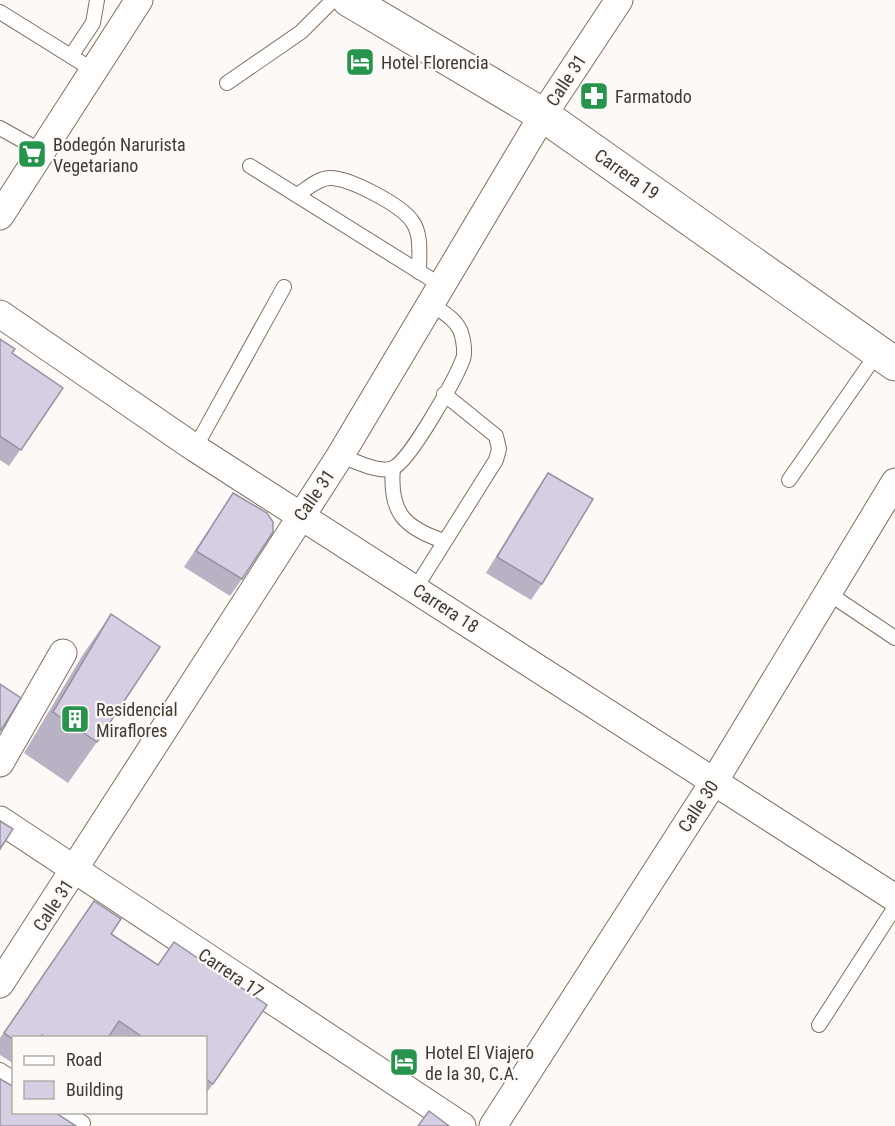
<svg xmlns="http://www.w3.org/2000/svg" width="895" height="1126" font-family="'Roboto Condensed',sans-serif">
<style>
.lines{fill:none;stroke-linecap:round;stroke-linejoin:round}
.service-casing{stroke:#806f60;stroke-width:16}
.minor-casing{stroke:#806f60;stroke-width:29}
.tertiary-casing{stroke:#806f60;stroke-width:35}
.service{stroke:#fff;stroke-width:14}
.minor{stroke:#fff;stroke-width:27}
.tertiary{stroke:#fff;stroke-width:33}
.wall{fill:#b8b2c4}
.building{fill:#d6cfe4;stroke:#9691a0;stroke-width:1.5}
.labels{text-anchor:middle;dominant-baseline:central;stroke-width:4.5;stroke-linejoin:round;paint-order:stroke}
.poi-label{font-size:18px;fill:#413a33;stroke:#fdf9f6;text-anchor:start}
.street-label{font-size:18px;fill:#413a33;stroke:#fdf9f6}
</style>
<rect width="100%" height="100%" fill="#fdf9f6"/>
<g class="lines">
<g class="service-casing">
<g id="service">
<polyline points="0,12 93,70"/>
<polyline points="71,56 93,23 97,0"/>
<polyline points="227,83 301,32 333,0"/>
<polyline points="0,128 41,151"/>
<polyline points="250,166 442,286"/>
<path d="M297,195C307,189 318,178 330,178C350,178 401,205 412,221C422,234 419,256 419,272"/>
<polyline points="195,448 284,287"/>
<path d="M340,456C354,460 379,474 393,468C410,461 456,378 463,359C465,354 464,343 462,336C459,321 443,312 431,304"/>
<path d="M393,468C389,512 404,528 444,541"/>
<polyline points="789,480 878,352"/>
<polyline points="415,589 496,460 499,449 496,436 444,394"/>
<polyline points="828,593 895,638"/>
<polyline points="819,1025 895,907"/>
<polyline points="0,1070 14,1079"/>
<polyline points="66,1112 83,1123"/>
</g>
</g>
<g class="minor-casing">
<g id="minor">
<polyline points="0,216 139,0"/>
<polyline points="0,314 195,448 895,898"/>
<polyline points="0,763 63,653"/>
<polyline points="0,820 462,1126"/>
<polyline points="0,984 340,456 543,115 619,0"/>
<polyline points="493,1126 715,780 895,482"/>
</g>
</g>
<g class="tertiary-casing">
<polyline id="tertiary" points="349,0 543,115 895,364"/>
</g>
<use href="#service" class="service"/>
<use href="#minor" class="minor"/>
<use href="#tertiary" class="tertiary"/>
</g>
<g class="wall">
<polygon points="0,339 12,353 63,388 9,466 0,460"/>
<polygon points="548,473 542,584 531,600 486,573 537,489"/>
<polygon points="233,493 242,579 230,596 184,567"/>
<polygon points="111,614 97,742 68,783 24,753 82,656"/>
<polygon points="94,901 111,934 158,965 267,1005 206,1094 206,1038 14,1038 14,1064 0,1055 0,1038"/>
</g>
<g class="building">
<polygon points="0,339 15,349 12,353 63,388 21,450 0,436"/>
<polygon points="548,473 593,499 542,584 497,557"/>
<polygon points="233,493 267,513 273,522 273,532 242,579 196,551"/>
<polygon points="111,614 160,647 97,742 53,712"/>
<polygon points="0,684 21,698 5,724 0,731"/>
<polygon points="0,821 13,829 0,849"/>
<polygon points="94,901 121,919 111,934 158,965 174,942 267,1005 213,1084 206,1079 206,1038 144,1038 119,1021 108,1038 45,1038 42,1035 40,1038 14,1038 14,1040 4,1033"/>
<polygon points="0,1079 14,1087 14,1113 56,1113 76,1126 0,1126"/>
<polygon points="429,1111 449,1126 418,1126"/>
</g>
<defs>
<g id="hotel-square" transform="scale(1.5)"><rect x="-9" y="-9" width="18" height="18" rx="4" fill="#27944d" stroke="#fdf9f6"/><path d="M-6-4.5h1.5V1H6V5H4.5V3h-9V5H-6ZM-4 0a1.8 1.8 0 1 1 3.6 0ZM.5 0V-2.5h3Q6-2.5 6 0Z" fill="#fff"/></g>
<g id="pharmacy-square" transform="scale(1.5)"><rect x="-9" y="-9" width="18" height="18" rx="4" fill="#27944d" stroke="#fdf9f6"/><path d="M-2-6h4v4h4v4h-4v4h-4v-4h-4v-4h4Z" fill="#fff"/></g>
<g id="supermarket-square" transform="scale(1.5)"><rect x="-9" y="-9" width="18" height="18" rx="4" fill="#27944d" stroke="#fdf9f6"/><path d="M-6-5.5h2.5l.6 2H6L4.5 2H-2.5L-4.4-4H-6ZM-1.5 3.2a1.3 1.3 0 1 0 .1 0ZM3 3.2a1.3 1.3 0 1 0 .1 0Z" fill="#fff"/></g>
<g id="building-square" transform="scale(1.5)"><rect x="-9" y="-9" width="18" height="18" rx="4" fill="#27944d" stroke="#fdf9f6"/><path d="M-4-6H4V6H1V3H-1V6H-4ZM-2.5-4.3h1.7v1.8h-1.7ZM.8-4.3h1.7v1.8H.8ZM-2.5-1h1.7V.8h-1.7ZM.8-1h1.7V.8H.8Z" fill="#fff"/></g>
</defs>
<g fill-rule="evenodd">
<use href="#hotel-square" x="360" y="62"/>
<use href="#pharmacy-square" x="594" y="96"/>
<use href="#supermarket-square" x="32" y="154"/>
<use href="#building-square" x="75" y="719"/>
<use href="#hotel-square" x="404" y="1062"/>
</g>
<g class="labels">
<g class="poi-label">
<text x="381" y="62">Hotel Florencia</text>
<text x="615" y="96">Farmatodo</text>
<text x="53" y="144">Bodegón Narurista<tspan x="53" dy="21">Vegetariano</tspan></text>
<text x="96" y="709">Residencial<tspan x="96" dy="21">Miraflores</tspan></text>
<text x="425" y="1052">Hotel El Viajero<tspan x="425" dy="21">de la 30, C.A.</tspan></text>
</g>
<g class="street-label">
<text transform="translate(566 80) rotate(-57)">Calle 31</text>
<text transform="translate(627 174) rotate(35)">Carrera 19</text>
<text transform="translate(314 495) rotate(-56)">Calle 31</text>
<text transform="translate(446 608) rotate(33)">Carrera 18</text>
<text transform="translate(698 806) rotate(-57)">Calle 30</text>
<text transform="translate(53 905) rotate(-57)">Calle 31</text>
<text transform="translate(231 973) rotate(34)">Carrera 17</text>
</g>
</g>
<rect x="12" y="1036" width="195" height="78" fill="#fdf9f6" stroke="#b2ada8" stroke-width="1.5"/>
<rect x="24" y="1056" width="30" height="9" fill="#ffffff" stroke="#b2ada8" stroke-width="1.5"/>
<text x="66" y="1066" font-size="18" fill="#413a33">Road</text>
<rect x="24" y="1081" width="30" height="18" fill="#d6cfe4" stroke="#b2ada8" stroke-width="1.5"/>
<text x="66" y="1096" font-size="18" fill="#413a33">Building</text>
</svg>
